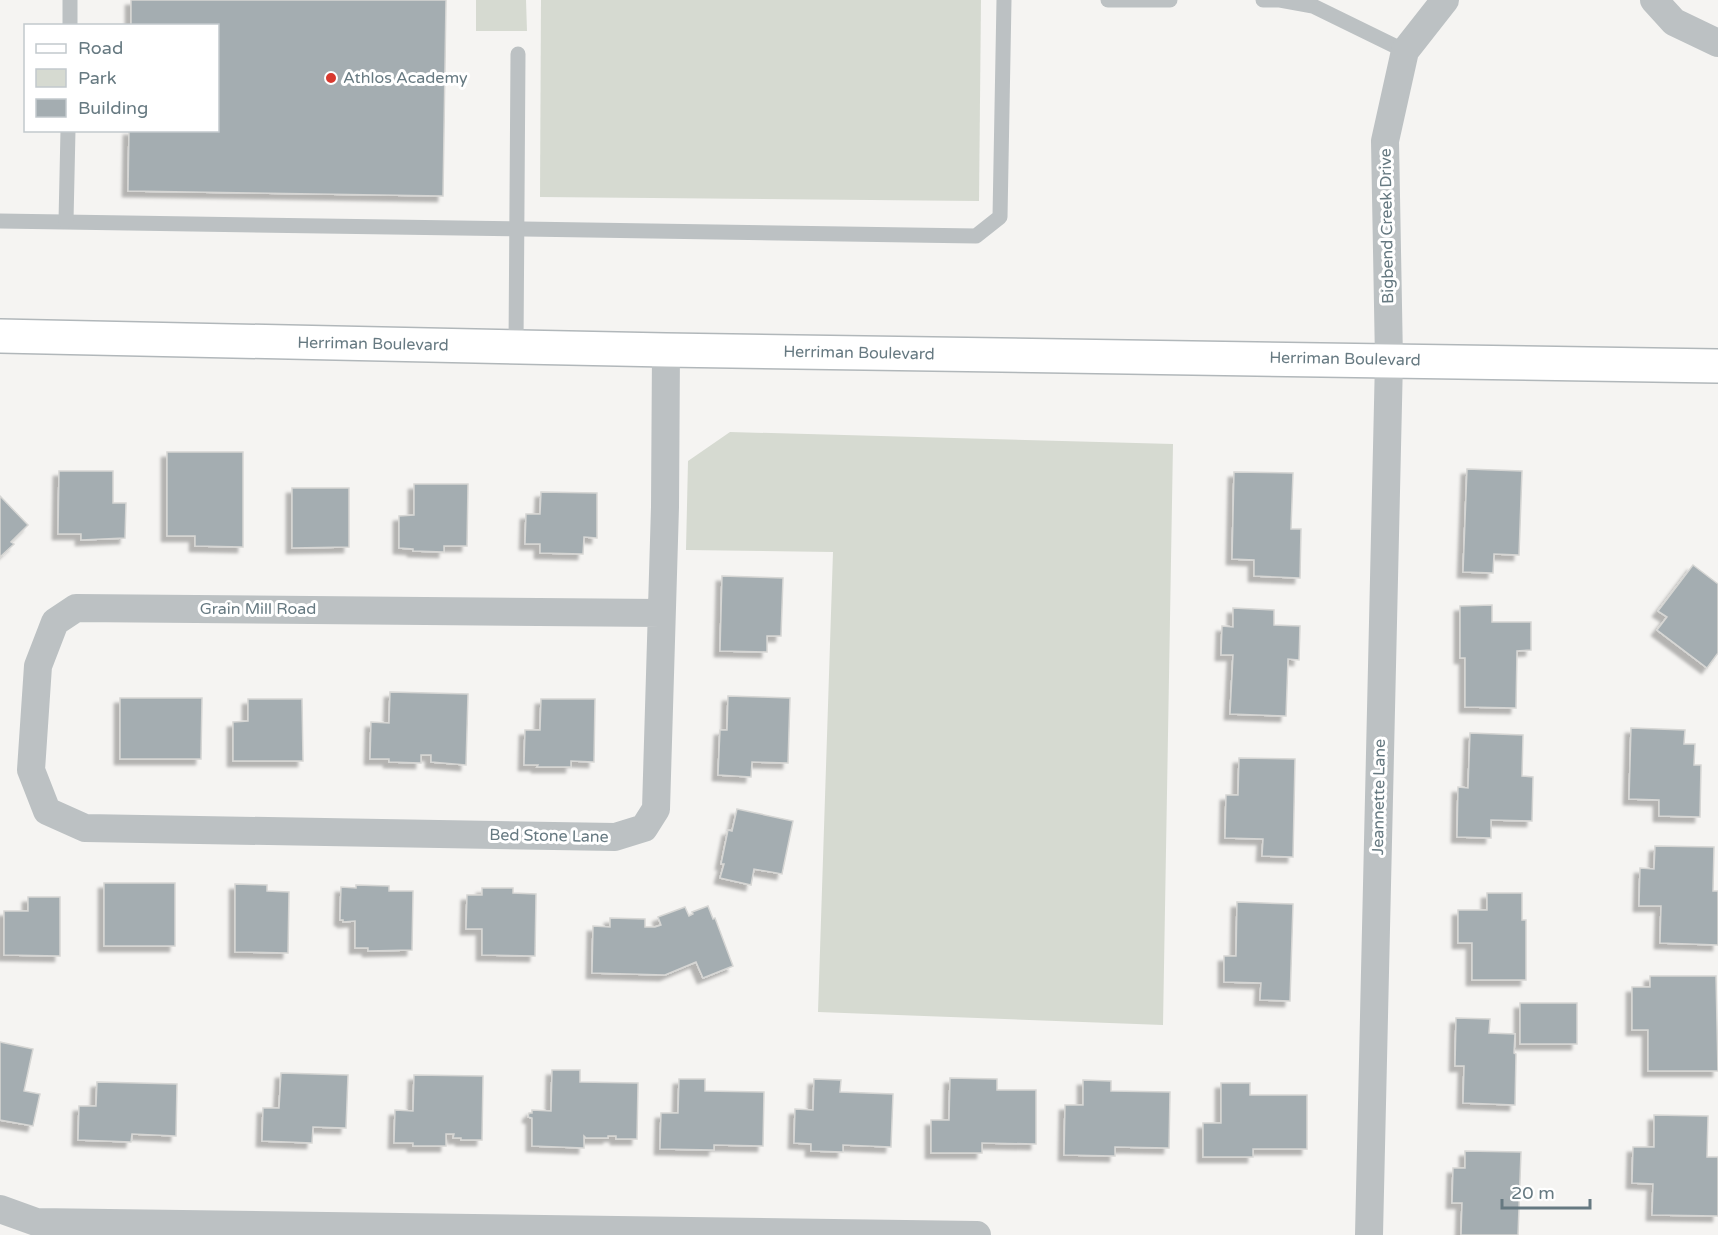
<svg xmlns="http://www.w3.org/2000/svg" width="1718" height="1235" font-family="'Varela Round',sans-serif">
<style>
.green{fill:#d6dad1}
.building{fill:#a4adb1;stroke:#d6d6d4;stroke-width:1.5;filter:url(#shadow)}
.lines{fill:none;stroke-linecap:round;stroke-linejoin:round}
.secondary-casing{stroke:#b1b7ba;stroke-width:36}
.service{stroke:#bcc1c3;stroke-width:15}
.minor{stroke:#bcc1c3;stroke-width:28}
.secondary{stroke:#fff;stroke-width:33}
.poi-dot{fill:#d8392f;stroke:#fff;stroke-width:2}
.labels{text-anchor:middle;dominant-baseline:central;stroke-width:6;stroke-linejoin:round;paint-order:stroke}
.poi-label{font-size:16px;fill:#667981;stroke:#fff;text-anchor:start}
.street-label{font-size:16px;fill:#667981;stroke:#fff}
</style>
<defs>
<filter id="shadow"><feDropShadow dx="-5.5" dy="5.5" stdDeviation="1.5" flood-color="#0004"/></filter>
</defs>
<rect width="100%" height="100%" fill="#f5f4f2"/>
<g class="green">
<polygon points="476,0 526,0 527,31 476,31"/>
<polygon points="541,0 981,0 979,201 540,197"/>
<polygon points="730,432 1173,444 1163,1025 818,1012 833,552 686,550 688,461"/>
</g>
<g class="building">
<polygon points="131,0 446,0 443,196 128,191 129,130 218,130 218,26 131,26"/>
<polygon points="167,452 243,452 243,547 195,546 195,536 167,536"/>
<polygon points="1467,469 1522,471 1519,555 1494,554 1493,573 1463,572"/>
<polygon points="59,471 113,471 113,503 126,503 125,538 81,540 81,534 58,534"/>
<polygon points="1234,472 1293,473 1291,529 1301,529 1300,578 1254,576 1254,560 1232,559"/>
<polygon points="414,484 468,484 467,546 444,546 444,552 413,551 413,549 399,548 399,516 414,515"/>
<polygon points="292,488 349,488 349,547 292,548"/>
<polygon points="541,492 597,493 597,538 584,537 583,554 540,553 540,544 525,544 526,514 540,514"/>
<polygon points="0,496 28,525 11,542 14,544 0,557"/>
<polygon points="1693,565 1718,584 1718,653 1707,668 1657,630 1667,617 1658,611"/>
<polygon points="722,576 783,578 781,636 767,636 767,652 720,651"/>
<polygon points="1492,605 1492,622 1531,622 1531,650 1517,651 1516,708 1465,707 1465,658 1460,658 1460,606"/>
<polygon points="1233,608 1274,610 1274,625 1300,626 1299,660 1288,659 1286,716 1230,714 1233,655 1221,655 1222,626 1233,627"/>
<polygon points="390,692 468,694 466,765 431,762 431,755 421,755 421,763 389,762 389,759 370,759 371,722 389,723"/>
<polygon points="728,696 790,698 788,763 752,762 751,777 718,775 720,730 727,730"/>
<polygon points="120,698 202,698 201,759 120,759"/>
<polygon points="248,699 302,699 303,761 233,761 233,722 248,721"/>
<polygon points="541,699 595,699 594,762 571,761 571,767 537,767 538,765 524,765 525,730 540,730"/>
<polygon points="1631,728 1685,730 1684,744 1695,744 1694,765 1701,765 1700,817 1659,816 1659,800 1629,799"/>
<polygon points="1470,733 1523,735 1522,776 1533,777 1532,821 1491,820 1491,838 1457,837 1458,787 1468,788"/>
<polygon points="1239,758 1295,759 1293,857 1262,856 1263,839 1225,838 1226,795 1238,795"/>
<polygon points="737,809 793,821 782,874 754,869 751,885 720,878 724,864 721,864 728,830 732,831"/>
<polygon points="1655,846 1714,847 1713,891 1718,891 1718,945 1660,943 1661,906 1639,906 1640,868 1654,869"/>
<rect x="104" y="883" width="71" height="63"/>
<polygon points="235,884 267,885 267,891 289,892 288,953 235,952"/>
<polygon points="356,885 389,886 389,891 413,891 412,950 368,951 368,948 355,948 355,921 343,922 343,920 340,920 341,887 356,888"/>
<polygon points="482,888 513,888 513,893 536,894 535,956 482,955 482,929 466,929 467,895 482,895"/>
<polygon points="1487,893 1522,893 1522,920 1526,920 1526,980 1472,980 1472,943 1458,943 1458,910 1487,910"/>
<polygon points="28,897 60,897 60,956 4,955 4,911 28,911"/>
<polygon points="1237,902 1293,904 1290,1001 1260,1000 1261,983 1224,982 1224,956 1236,956"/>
<polygon points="708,906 713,919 715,918 733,966 703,978 696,962 665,975 592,973 593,926 610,927 610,918 645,919 645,927 655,927 661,925 658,917 685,907 689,916 693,914 692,912"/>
<polygon points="1650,976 1716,976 1718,1071 1648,1071 1648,1030 1632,1030 1632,987 1650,987"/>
<rect x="1520" y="1003" width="57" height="41"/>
<polygon points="1456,1018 1490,1019 1489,1033 1515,1034 1514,1053 1516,1054 1515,1105 1463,1103 1464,1066 1455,1066"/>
<polygon points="0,1042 33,1049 24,1091 40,1094 33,1126 0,1120"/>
<polygon points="552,1070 580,1070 580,1082 638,1083 637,1139 616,1139 616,1136 608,1136 608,1138 586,1138 584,1136 584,1148 532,1146 532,1118 528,1117 529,1113 532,1113 532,1110 551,1111"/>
<polygon points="281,1073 348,1075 346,1128 313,1127 312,1143 262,1141 263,1108 279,1108"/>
<polygon points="414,1075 483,1076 482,1140 461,1140 461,1138 453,1138 454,1134 446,1134 446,1146 413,1146 413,1143 394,1143 395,1110 413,1111"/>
<polygon points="950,1078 997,1079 997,1090 1036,1090 1036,1144 982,1143 982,1153 931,1153 931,1120 949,1120"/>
<polygon points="679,1079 705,1079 705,1091 764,1092 763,1146 714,1145 714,1150 660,1149 661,1113 678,1113"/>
<polygon points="814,1079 841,1080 840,1092 893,1094 891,1147 843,1145 843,1152 811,1151 811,1144 794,1143 795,1109 813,1110"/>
<polygon points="1083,1080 1111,1081 1111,1091 1170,1092 1169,1148 1115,1147 1115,1156 1064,1155 1065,1105 1083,1105"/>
<polygon points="97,1082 177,1084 176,1136 132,1134 131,1142 78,1140 79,1106 96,1106"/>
<polygon points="1221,1083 1250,1083 1250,1095 1307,1095 1307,1149 1253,1149 1253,1157 1203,1157 1203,1123 1221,1123"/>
<polygon points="1654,1115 1708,1116 1707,1157 1718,1157 1718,1216 1652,1215 1653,1184 1632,1183 1633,1147 1654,1147"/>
<polygon points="1465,1151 1521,1152 1518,1235 1461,1235 1462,1203 1452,1203 1453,1168 1465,1168"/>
</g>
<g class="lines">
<g class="secondary-casing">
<polyline id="secondary" points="0,336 666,350 1718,366"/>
</g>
<g class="service">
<polyline points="1108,0 1170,0"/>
<polyline points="1263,0 1280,0 1313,6 1405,51"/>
<polyline points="70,26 70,0"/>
<polyline points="0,221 976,236 1000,217 1004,0"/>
<polyline points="66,221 68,130"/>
<polyline points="516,347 518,54"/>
</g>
<g class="minor">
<polyline points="1654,0 1674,22 1718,43"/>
<polyline points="661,613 76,608 55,622 38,666 31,770 47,811 85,828 615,837 644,828 656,809 665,507 666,350"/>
<polyline points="0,1209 36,1222 977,1235"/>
<polyline points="1369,1235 1389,360 1385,141 1405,51 1445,0"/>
</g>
<use href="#secondary" class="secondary"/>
</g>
<circle class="poi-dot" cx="331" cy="78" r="6"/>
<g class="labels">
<g class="poi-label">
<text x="343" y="78">Athlos Academy</text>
</g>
<g class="street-label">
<text transform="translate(1387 226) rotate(-91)">Bigbend Creek Drive</text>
<text transform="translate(373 344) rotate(1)">Herriman Boulevard</text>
<text transform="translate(859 353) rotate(1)">Herriman Boulevard</text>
<text transform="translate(1345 359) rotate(1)">Herriman Boulevard</text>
<text x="258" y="609">Grain Mill Road</text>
<text transform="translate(1379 797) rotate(-89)">Jeannette Lane</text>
<text transform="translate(549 836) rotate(1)">Bed Stone Lane</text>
</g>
</g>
<rect x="24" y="24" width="195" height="108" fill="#ffffff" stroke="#c2c9cd" stroke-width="1.5"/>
<rect x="36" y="44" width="30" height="9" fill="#ffffff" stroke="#c2c9cd" stroke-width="1.5"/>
<text x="78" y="54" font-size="18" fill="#667981">Road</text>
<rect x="36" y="69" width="30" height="18" fill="#d6dad1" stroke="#c2c9cd" stroke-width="1.5"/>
<text x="78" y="84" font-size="18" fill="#667981">Park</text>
<rect x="36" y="99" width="30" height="18" fill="#a4adb1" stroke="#c2c9cd" stroke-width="1.5"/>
<text x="78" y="114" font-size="18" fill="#667981">Building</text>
<path d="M1502 1199v9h88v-9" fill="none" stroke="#667981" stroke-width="3"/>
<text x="1511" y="1199" font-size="18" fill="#667981" stroke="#ffffff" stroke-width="4.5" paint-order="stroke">20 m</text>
</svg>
